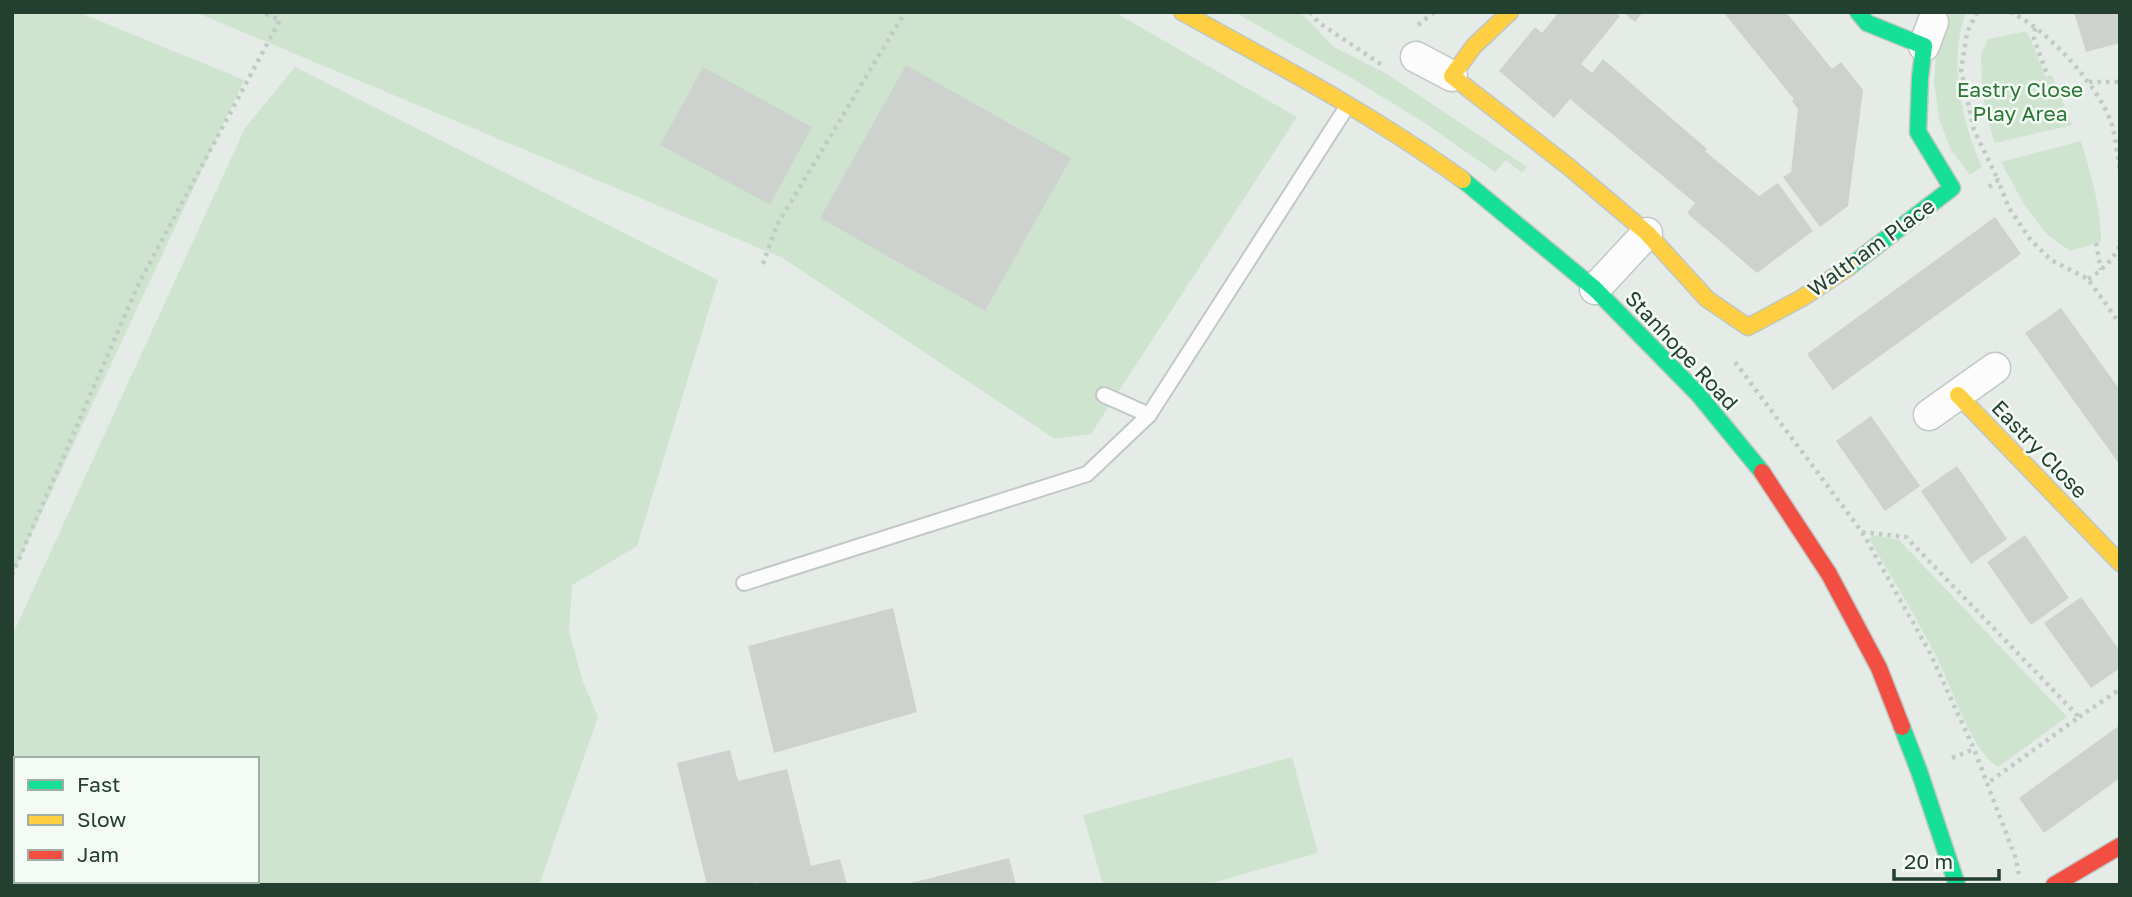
<svg xmlns="http://www.w3.org/2000/svg" width="2132" height="897" font-family="'Golos Text',sans-serif">
<style>
.green{fill:#cee4cf}
.building{fill:#cdd2cf}
.lines{fill:none;stroke-linecap:round;stroke-linejoin:round}
.lane-casing{stroke:#c2c8c4;stroke-width:18}
.street-casing{stroke:#c2c8c4;stroke-width:33}
.fast-casing{stroke:#bfc7c2;stroke-width:19}
.slow-casing{stroke:#bfc7c2;stroke-width:19}
.jam-casing{stroke:#bfc7c2;stroke-width:19}
.path{stroke:#c1cbc5;stroke-width:4.5;stroke-dasharray:3.5 5;stroke-linecap:butt}
.lane{stroke:#fbfcfb;stroke-width:14}
.street{stroke:#fbfcfb;stroke-width:30}
.fast{stroke:#16e098;stroke-width:16}
.slow{stroke:#ffcf43;stroke-width:16}
.jam{stroke:#f24e42;stroke-width:16}
.labels{text-anchor:middle;dominant-baseline:central;stroke-width:5;stroke-linejoin:round;paint-order:stroke}
.park-label{font-size:21px;fill:#2c7735;stroke:#f4faf5}
.street-label{font-size:21px;fill:#223f30;stroke:#f4faf5}
</style>
<rect width="100%" height="100%" fill="#e5ebe7"/>
<g class="green">
<polygon points="12,12 78,12 244,80 12,576"/>
<polygon points="195,12 1114,12 1297,117 1091,434 1055,439 781,257"/>
<polygon points="1234,12 1300,12 1334,47 1387,74 1527,167 1522,173 1506,160 1495,172 1426,124 1355,80"/>
<path d="M1949,12H1966C1948,62 1961,119 1982,167L1970,175L1951,150L1939,119L1934,81L1936,52L1950,14Z"/>
<polygon points="2023,32 2028,33 2046,78 2052,75 2072,125 1995,143 1986,116 1982,86 1981,54 1988,39"/>
<polygon points="295,67 718,280 637,546 572,585 569,632 583,682 598,717 539,885 24,885 17,881 257,881 257,759 16,759 16,880 12,879 12,636 245,128"/>
<path d="M2081,141C2091,174 2101,208 2101,242L2070,251L2047,234L2025,206L2001,162Z"/>
<path d="M1872,535L1899,540L2067,717L1998,767C1970,749 1952,687 1936,656C1915,616 1892,577 1869,539Z"/>
<polygon points="1292,757 1318,853 1205,885 1103,885 1083,815"/>
</g>
<g class="building">
<polygon points="1559,12 1615,12 1620,16 1581,64 1592,73 1603,59 1707,149 1705,151 1759,196 1778,183 1813,231 1757,273 1687,213 1695,203 1570,99 1554,118 1499,71 1535,27 1542,33"/>
<polygon points="1623,12 1643,12 1635,22"/>
<polygon points="1723,12 1786,12 1832,69 1841,62 1863,90 1848,206 1820,227 1783,177 1791,172 1798,109 1792,101 1794,99"/>
<polygon points="2074,12 2120,12 2120,43 2086,52"/>
<polygon points="906,65 1071,158 985,311 820,218"/>
<polygon points="703,67 812,127 770,205 660,145"/>
<polygon points="1995,217 2021,254 1833,390 1807,354"/>
<polygon points="2061,308 2120,390 2120,465 2025,333"/>
<polygon points="1871,416 1920,486 1885,511 1836,441"/>
<polygon points="1957,466 2007,539 1971,564 1921,491"/>
<polygon points="2025,535 2069,598 2031,625 1987,562"/>
<polygon points="2081,597 2120,651 2120,668 2091,688 2044,623"/>
<polygon points="893,608 917,712 774,753 748,646"/>
<polygon points="2120,725 2120,778 2044,833 2019,798"/>
<polygon points="730,750 738,781 787,769 811,866 840,859 847,885 759,885 758,882 747,885 707,885 677,763"/>
<polygon points="1009,858 1016,885 907,885 907,884"/>
</g>
<g class="lines">
<g class="lane-casing">
<g id="lane">
<polyline points="1104,395 1149,415"/>
<polyline points="744,583 1087,474 1149,415 1348,105"/>
</g>
</g>
<g class="street-casing">
<g id="street">
<polyline points="1924,46 1933,22"/>
<polyline points="1416,57 1452,76"/>
<polyline points="1595,289 1647,233"/>
<polyline points="1929,415 1995,368"/>
</g>
</g>
<g class="fast-casing">
<g id="fast">
<polyline points="1463,180 1595,289 1698,394 1762,472"/>
<polyline points="1849,267 1952,188 1918,132 1920,78 1924,46 1867,23 1858,12"/>
<polyline points="1902,727 1919,771 1957,885"/>
</g>
</g>
<g class="slow-casing">
<g id="slow">
<path d="M1182,12C1278,65 1374,115 1463,180"/>
<polyline points="1510,12 1474,46 1452,76 1569,167 1647,233 1707,299 1748,327 1802,298 1849,267"/>
<polyline points="1958,395 2120,563"/>
</g>
</g>
<g class="jam-casing">
<g id="jam">
<polyline points="1762,472 1829,574 1879,668 1902,727"/>
<polyline points="2054,885 2120,846"/>
</g>
</g>
<g class="path">
<polyline points="1310,12 1318,22 1385,67"/>
<polyline points="1977,12 1967,33 1961,70 1974,130 1998,180"/>
<path d="M2010,12C2046,28 2098,85 2111,122C2116,137 2117,154 2120,170"/>
<polyline points="1418,25 1434,12"/>
<polyline points="2035,28 2034,39 2048,77"/>
<polyline points="2089,82 2120,82"/>
<polyline points="1989,187 1998,180 2009,208 2030,239 2051,260 2088,279 2120,324"/>
<polyline points="2096,243 2101,270"/>
<polyline points="763,264 777,225 905,12"/>
<path d="M2088,279C2103,270 2111,261 2120,246"/>
<polyline points="1735,362 1862,532 1930,653 1974,749 2016,859 2019,874"/>
<polyline points="1862,532 1906,537 2079,717 1988,783"/>
<polyline points="12,575 139,283 280,20 261,12"/>
<polyline points="2079,717 2120,689"/>
<polyline points="1952,758 1974,749"/>
</g>
<use href="#lane" class="lane"/>
<use href="#street" class="street"/>
<use href="#fast" class="fast"/>
<use href="#slow" class="slow"/>
<use href="#jam" class="jam"/>
</g>
<g class="labels">
<g class="park-label">
<text x="2020" y="89">Eastry Close<tspan x="2020" dy="24">Play Area</tspan></text>
</g>
<g class="street-label">
<text transform="translate(1871 247) rotate(-36)">Waltham Place</text>
<text transform="translate(1682 350) rotate(47)">Stanhope Road</text>
<text transform="translate(2040 449) rotate(46)">Eastry Close</text>
</g>
</g>
<rect width="2132" height="897" fill="none" stroke="#223f30" stroke-width="28"/>
<rect x="14" y="757" width="245" height="126" fill="#f4faf5" stroke="#a0afa6" stroke-width="2"/>
<rect x="28" y="780" width="35" height="10" fill="#16e098" stroke="#a0afa6" stroke-width="2"/>
<text x="77" y="792" font-size="21" fill="#223f30">Fast</text>
<rect x="28" y="815" width="35" height="10" fill="#ffcf43" stroke="#a0afa6" stroke-width="2"/>
<text x="77" y="827" font-size="21" fill="#223f30">Slow</text>
<rect x="28" y="850" width="35" height="10" fill="#f24e42" stroke="#a0afa6" stroke-width="2"/>
<text x="77" y="862" font-size="21" fill="#223f30">Jam</text>
<path d="M1894 869v10h105v-10" fill="none" stroke="#223f30" stroke-width="3.5"/>
<text x="1904" y="869" font-size="21" fill="#223f30" stroke="#f4faf5" stroke-width="5" paint-order="stroke">20 m</text>
</svg>
